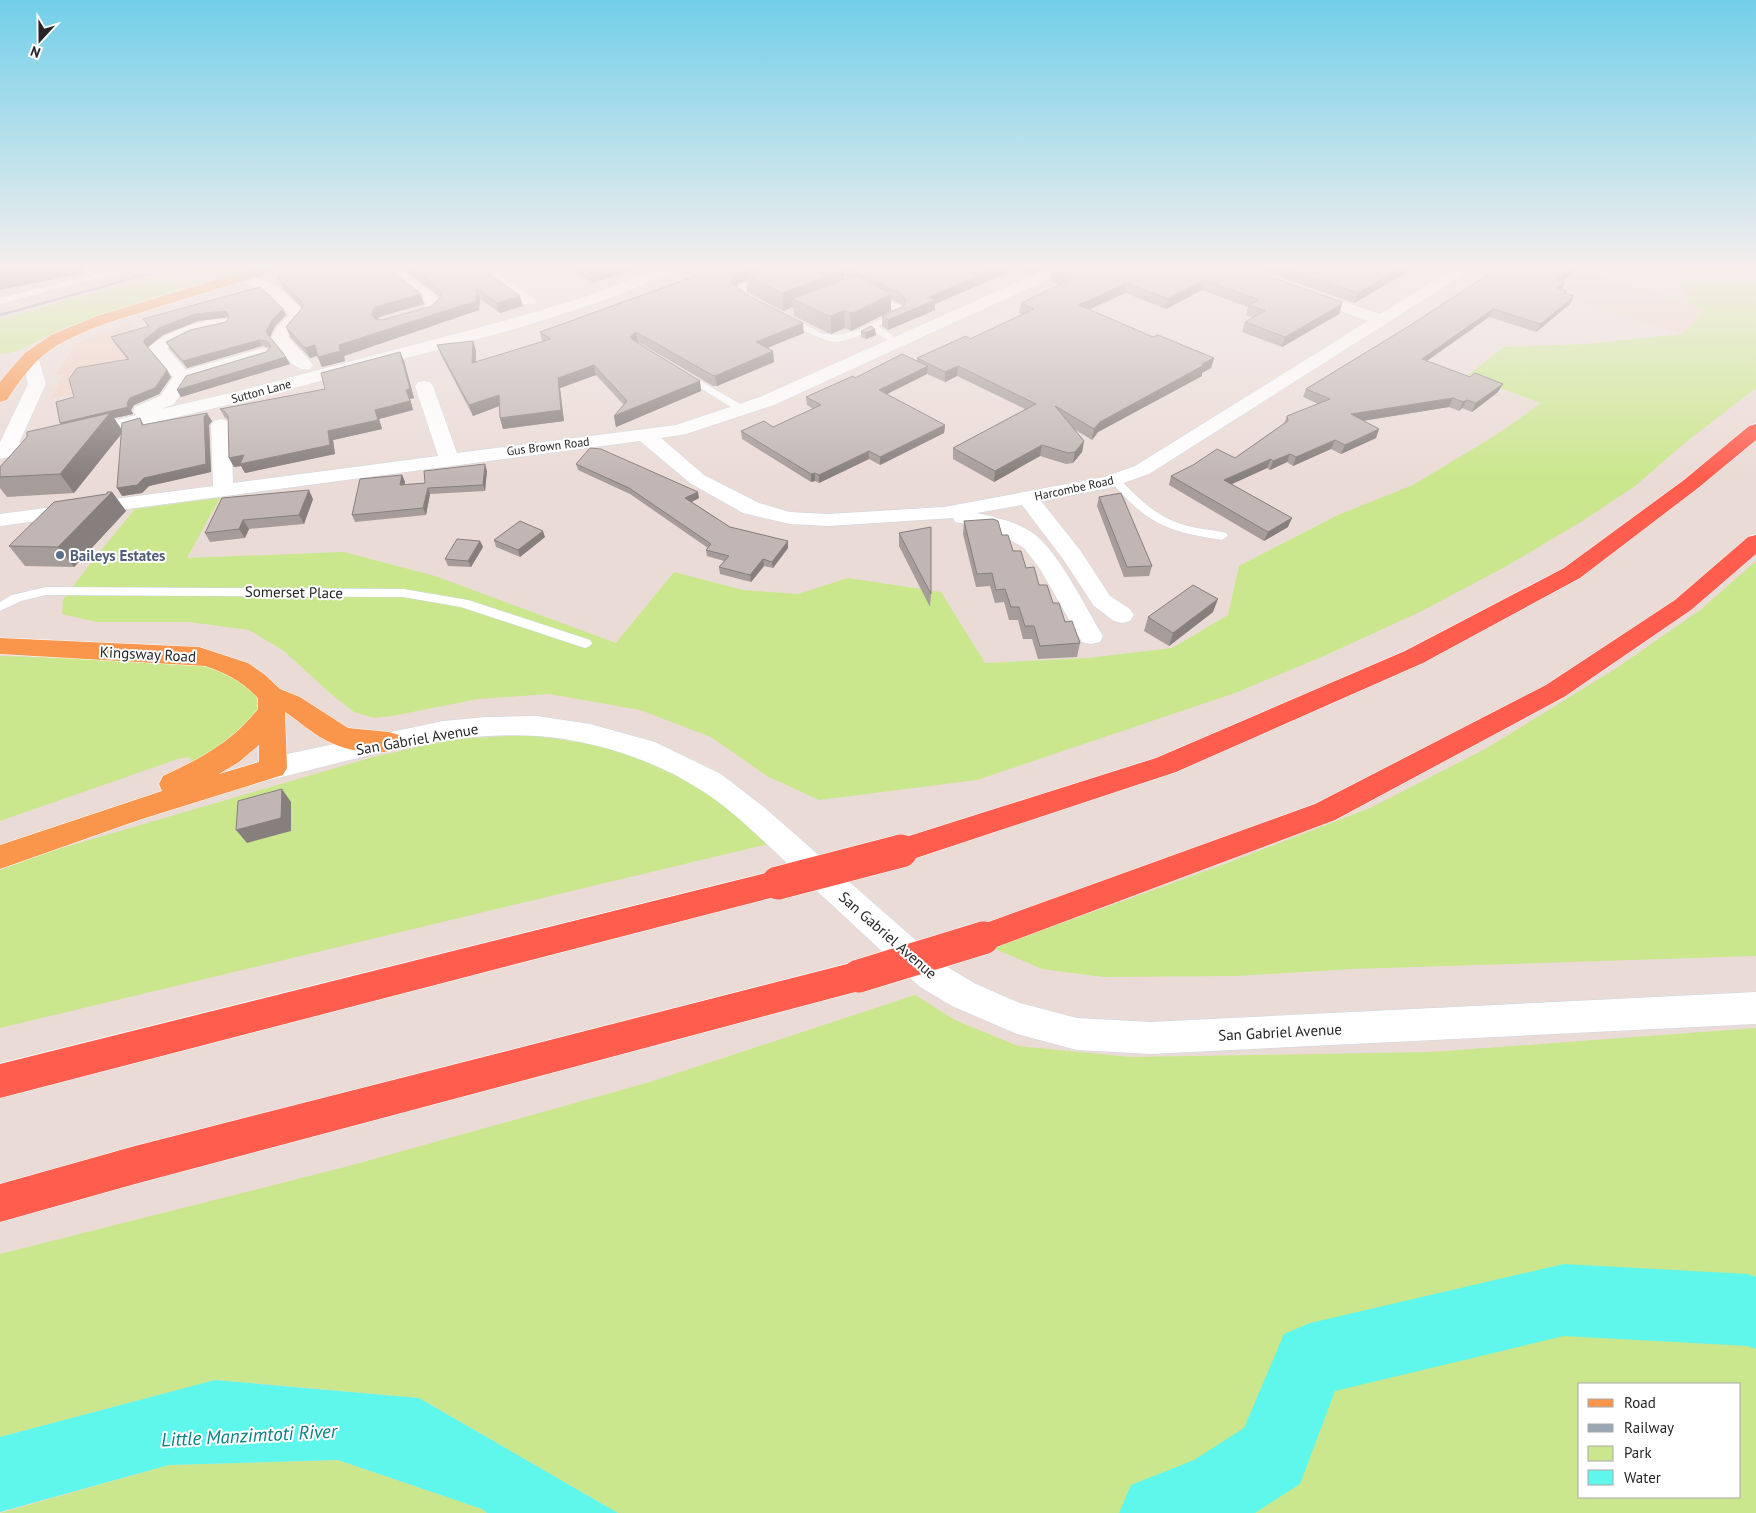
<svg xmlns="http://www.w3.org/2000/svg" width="1756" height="1513" font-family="'PT Sans',sans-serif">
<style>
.education{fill:#efd2c3}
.green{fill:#cae78d;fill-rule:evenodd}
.water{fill:#5ff7eb}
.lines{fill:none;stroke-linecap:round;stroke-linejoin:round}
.river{fill:#5ff7eb;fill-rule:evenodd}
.service-casing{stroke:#cbd7e1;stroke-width:1}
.minor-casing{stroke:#cbd7e1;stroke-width:1}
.primary-casing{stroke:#fff;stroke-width:1}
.motorway-casing{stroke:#fff;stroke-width:1}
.service{fill:#fff;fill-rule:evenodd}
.minor{fill:#fff;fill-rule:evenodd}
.primary{fill:#fa964c;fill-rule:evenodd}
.motorway{fill:#ff5d4d;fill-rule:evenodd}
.rail{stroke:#99a6b3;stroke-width:2.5}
.motorway-bridge-casing{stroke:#fff;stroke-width:34;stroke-linecap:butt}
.motorway-bridge{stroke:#ff5d4d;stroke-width:33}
.wall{fill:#a69d9a;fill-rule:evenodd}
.shaded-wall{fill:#877f7d}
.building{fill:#c1b6b3;stroke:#877f7d}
.service-dot{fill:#5c6f8a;stroke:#fff;stroke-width:2}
.labels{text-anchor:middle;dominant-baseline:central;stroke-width:4;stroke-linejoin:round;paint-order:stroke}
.far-street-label{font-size:12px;fill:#262626;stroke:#fff}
.service-label{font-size:15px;font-weight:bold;fill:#4e5e75;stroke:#fff;text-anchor:start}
.street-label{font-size:15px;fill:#262626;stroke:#fff}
.near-water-label{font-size:19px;font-style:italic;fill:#078181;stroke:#fff}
</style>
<rect width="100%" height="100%" fill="#ebdbd6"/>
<g class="education">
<polygon points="1479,266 1562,266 1704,308 1683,334 1473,270"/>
<polygon points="131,323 172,372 165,378 51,398 64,374 55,375 75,344"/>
</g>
<g class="green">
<path d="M192,266H262C196,285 131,304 67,327C44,335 25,353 0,354V319Z"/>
<polygon points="1672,266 1756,266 1756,388 1686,442 1635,486 1584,520 1505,567 1422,611 1326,655 1235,693 977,780 819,800 767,776 711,737 640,710 549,694 478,699 392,716 374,718 354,712 331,694 284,651 249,630 189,622 97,622 62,614 63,600 90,564 135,509 220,498 187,558 344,552 435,576 616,643 674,572 743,590 798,594 848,578 941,592 985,663 1088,658 1172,648 1228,615 1239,566 1338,515 1413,485 1496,435 1541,403 1467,376 1504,347 1585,344 1683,334 1704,309 1689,304"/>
<polygon points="1756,561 1756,956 1352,969 1237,976 1103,977 1042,969 993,948 1225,864 1370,808 1487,748 1615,669 1699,611"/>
<polygon points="0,656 169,661 195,664 231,671 261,696 261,711 225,749 191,762 189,757 178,759 0,821"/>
<polygon points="529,735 597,745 665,768 707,793 772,843 0,1028 0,870 55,850 373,757 455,739"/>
<path d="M915,995L955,1020L1018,1046L1130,1057L1431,1052L1756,1028V1513H618L419,1398L216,1380L0,1437V1254L349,1166L650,1082ZM1580,1384H1740V1497H1580Z"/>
<polygon points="338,1460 482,1509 487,1513 0,1513 169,1465"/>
</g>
<polygon class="water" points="215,1380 419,1398 618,1513 487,1513 482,1509 338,1460 169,1465 0,1512 0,1437"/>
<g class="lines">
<polygon class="river" points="1564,1264 1748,1274 1756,1277 1756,1349 1748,1346 1564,1336 1335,1391 1300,1484 1255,1513 1119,1513 1131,1485 1194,1460 1244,1428 1284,1334 1310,1323"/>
<g class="service-casing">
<g id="service">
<polygon points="76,266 87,266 97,272 90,274"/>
<polygon points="129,266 144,266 0,304 0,298"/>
<path d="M788,266C796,266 804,265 812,267C843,271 873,292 900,306L904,311L902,315L878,326L902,342L897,345L894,344L871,330C861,335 846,342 834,342C820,341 743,302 733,292L740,285ZM795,270C821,270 874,296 895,311C872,323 848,340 821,333L743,292Z"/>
<polygon points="684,371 747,408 748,410 747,412 739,412 681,376 681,372"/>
<path d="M1115,477L1119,478C1139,500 1158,518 1188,526C1200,529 1214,530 1226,533L1228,536L1222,540C1166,531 1149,525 1111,482L1109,480Z"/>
<polygon points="46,587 403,589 468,600 590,640 592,643 590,646 585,648 461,607 403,597 46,595 21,601 0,611 0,602 12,595"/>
</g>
</g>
<g class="minor-casing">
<g id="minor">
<path d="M380,266H397L439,298L443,305C435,317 411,325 397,321L395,318L397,315L423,308L427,304Z"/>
<polygon points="470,266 488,266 537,301 535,304 523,304"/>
<path d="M660,266H675L676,268L666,276L597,303L519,328L249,400L0,459V442L28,384L22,357L25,353L31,352L37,353L46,384L19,443L136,415L133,411L135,407L160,396L173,377L149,348C160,333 211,315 229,319L231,323L229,327L193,335L167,348L186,370L263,348L269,349L272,353L269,357L189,381L174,404L161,409L239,391L507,320L585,297L656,270Z"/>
<path d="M1053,266H1073L1071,269L774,405L686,434L661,438L704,475L759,503L790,512L828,514L944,507L1104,477L1135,466L1368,321L1301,297L1299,294L1301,291H1313L1380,314L1459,266H1477L1149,474L1109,488L1041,501L1080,550L1110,596L1130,609L1134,615L1130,621L1122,623L1114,621L1094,606L1063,559L1022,505L977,513C998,518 1024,523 1040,539C1063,561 1086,608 1103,636L1100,642L1091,644L1082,642L1040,569L1024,548L992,529L955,522L953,518L828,526L790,524L743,513L690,483L640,441L0,526V514L213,486L211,425L214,421L221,419L228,421L231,425L233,483L438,456L415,386L418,382L424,381L430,382L433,386L457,453L676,425L760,397Z"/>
<path d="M243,272L278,286L304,311L306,314L305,317L288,337L310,361L313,365L310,369C294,373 283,353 273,342L271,338L277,327L289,315L266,292L238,280L235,277L238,274Z"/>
<path d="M537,716L590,724L655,742L721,774L765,808L944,965L976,984L1020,1003L1077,1018L1151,1022L1756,992V1024L1151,1054L1077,1050L1017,1034L952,1006L920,987C877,946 833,906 790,866C762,840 733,810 701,790C653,759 593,740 537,736C449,730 358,759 273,779L263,775L259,768L263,761L273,757L443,721L486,717Z"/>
</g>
</g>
<g class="primary-casing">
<g id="primary">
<path d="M261,266H285L283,269C241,282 198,295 155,308C119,320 80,329 49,351C31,364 19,382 7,400L0,402V382L8,372L25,353L51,335L97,316Z"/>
<path d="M0,638L199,647L248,663L264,674L280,689L300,697L348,728L389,732L399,735L403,742L399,749C374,757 341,750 320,737C307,729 297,720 285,712L287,768L283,775L139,820L0,869V845L162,791L159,784L163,776C200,759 232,742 258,709V698C243,682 226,673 205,666L0,654ZM259,745V762L219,774L239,762Z"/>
</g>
</g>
<g class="motorway-casing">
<g id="motorway">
<polygon points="1756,424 1756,440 1698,488 1580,578 1423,663 1176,772 901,863 890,860 886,851 890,842 1156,758 1405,651 1564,568 1684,480 1749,426"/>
<polygon points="1756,535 1756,554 1691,610 1564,697 1335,820 983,952 972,948 967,938 972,928 1315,804 1546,685 1675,600 1748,537"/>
<polygon points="778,870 789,874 793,883 789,892 778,896 0,1098 0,1064"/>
<polygon points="859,961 871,965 876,976 871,987 859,991 135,1184 0,1222 0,1184 135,1146"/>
</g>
</g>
<use href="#service" class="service"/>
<use href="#minor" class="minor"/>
<use href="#primary" class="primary"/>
<use href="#motorway" class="motorway"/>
<polyline class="rail" points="0,315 177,266"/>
<g class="motorway-bridge-casing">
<g id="motorway-bridge">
<polyline points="778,883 901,851"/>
<polyline points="859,976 983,938"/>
</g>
</g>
<use href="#motorway-bridge" class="motorway-bridge"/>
</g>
<g class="wall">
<polygon points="400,266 478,266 523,306 500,313 480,299 479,310 344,356 345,361 322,367 317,356 310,358 290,337 286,327 302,308 283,288 278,278 424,304 379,317 378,319 382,320 432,306 440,297"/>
<polygon points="564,266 645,266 593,283"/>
<path d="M699,266H1048L1032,274L1018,268L935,304V310L888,330L882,326V316L903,306L901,304L891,299V311L851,331L845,328L831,334L828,333L794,316L793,307L783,311L747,292L746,281L739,283L736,287L804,333L767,348L773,351L774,362L717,386H713L638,342L637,343L700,381L701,391L616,427L614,416L624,405L596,375L560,388L564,421L503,429L500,418L499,406L473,416L441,355L437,345L473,341L476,351V362L542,341L540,332L702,273ZM844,275L848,278L844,279Z"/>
<polygon points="1239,266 1342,304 1339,314 1282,347 1242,332 1245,322 1253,317 1246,315 1248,307 1202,290 1166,309 1125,293 1089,310 1153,337 1214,358 1211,368 1202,373 1202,376 1098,432 1092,440 1074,429 1084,441 1082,452 1073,463 1066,464 1040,456 994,482 953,459 953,448 1025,409 957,376 945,382 927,374 887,394 945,425 944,433 880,465 869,459 819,483 815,481 811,482 742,439 741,431 773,427 813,409 807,405 806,397 855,378 917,361 917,358 970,339 1022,314 1019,313 1021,303 1059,285 1050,281 1051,271"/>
<polygon points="1249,266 1418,266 1354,303"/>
<polygon points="1501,266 1584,266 1562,281 1561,289 1567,291 1566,293 1574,296 1570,304 1536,332 1489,317 1427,361 1498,392 1472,412 1462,408 1459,411 1449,407 1363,421 1379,429 1376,438 1341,454 1331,449 1293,466 1287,462 1270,470 1267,468 1232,484 1288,527 1264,541 1169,485 1171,476 1235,458 1284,423 1287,416 1318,404 1303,397 1306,389 1414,323"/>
<polygon points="286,315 275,326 270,337 286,357 290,364 181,397 177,390 266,352 270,348 262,346 187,368 170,349 166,342 226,322 229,317 198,321 163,335 148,347 171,377 159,394 134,405 131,410 133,414 114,418 122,430 140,418 144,425 212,421 209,425 211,472 149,486 142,493 122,496 121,433 74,493 7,497 0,488 0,467 61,424 74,397 127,359 115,344 111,337 148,326 143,319"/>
<polygon points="861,331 876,335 866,339 861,337"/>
<polygon points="400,352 404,361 414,398 410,399 413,410 379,419 382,429 333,440 335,454 245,473 241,466 234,467 229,458 228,419 225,418 220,409 325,389"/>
<polygon points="576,464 699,498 692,502 730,527 788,541 788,548 773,568 764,566 751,582 720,574 719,567 724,561 707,556 706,550 708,548 630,494 578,470"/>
<polygon points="487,471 485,491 430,494 426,515 355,522 352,515 402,475 405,482 404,485 425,483"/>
<polygon points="112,492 126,511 74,567 25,566 9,546"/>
<polygon points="1099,497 1152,566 1149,576 1124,577 1097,506"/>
<polygon points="222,498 313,499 304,524 249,529 245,538 210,542 205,533"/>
<polygon points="964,521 1002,535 1053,603 1080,643 1077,657 1038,659 1032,639 1023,639 1018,620 1009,620 1004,602 995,603 990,586 976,587 963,534"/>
<polygon points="899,533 931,594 930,607 899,546"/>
<polygon points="545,537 520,557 496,547 494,540"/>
<polygon points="480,541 483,547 471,567 448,566 445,559"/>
<polygon points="1213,612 1169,646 1144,631 1148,617"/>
</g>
<g class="shaded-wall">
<polygon points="0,266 79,266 83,272 80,274 0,290"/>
<polygon points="94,266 111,266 96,269"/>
<polygon points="613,266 645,266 593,283 591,273"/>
<polygon points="757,266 782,266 746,275 746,281 739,283 731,292 730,282 738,273"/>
<polygon points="1000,266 1018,266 1018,268 935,304 935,310 888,330 888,320 929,297"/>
<polygon points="1032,266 1048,266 1032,274"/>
<polygon points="1405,266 1418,266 1354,303 1358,293"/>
<polygon points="1576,266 1584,266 1552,288 1557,280"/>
<polygon points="844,270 844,287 792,299 793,307 783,311 782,293"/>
<polygon points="1204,280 1202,290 1166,309 1168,299"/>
<polygon points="1565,282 1561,290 1557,288"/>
<polygon points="1127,283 1125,293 1077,315 1079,305"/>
<polygon points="477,289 480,299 479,310 344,356 345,361 322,367 318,357 339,345"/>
<polygon points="421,294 424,304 379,317 375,324 371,314 375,307"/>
<polygon points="891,294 891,311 851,331 850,313"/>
<polygon points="520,296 523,306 500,313 497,303"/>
<polygon points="1574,296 1570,304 1536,332 1541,324"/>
<polygon points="1342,302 1341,305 1342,304 1339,314 1282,347 1285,337"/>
<polygon points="283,309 286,315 275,326 269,339 266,332 272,320"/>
<polygon points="1493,309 1489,317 1418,367 1422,359"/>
<polygon points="844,310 845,328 831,334 831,316"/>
<polygon points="226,311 229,317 198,321 163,335 148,347 148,349 144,343 144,340 159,328 195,314"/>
<polygon points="803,323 804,333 757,352 756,342"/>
<polygon points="875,329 876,335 866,339 865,333"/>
<polygon points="636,332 638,342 632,347 630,337"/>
<polygon points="259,340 262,346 187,368 183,361"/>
<polygon points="473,341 476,351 475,374 472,363"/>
<polygon points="315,345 320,355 310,358 305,348"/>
<polygon points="773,351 774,362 717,386 715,376"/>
<polygon points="400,352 404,361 414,398 410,399 413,410 379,419 382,429 333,440 335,454 245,473 241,466 234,467 229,458 328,431 375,410 406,390"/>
<polygon points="286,357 290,364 181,397 177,390"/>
<polygon points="1214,358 1211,368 1202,373 1202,376 1098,432 1092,440 1094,429 1100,422"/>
<polygon points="594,365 596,375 560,388 564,421 503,429 500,418 558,378"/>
<polygon points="928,366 927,374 879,398 879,390"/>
<polygon points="958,366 957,376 945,382 945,372"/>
<polygon points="167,370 171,377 159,394 134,405 131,410 133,414 114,418 123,432 74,493 60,474 65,430 60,423 127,403 130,398"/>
<polygon points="700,381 701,391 616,427 614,416"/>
<polygon points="1503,384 1498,392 1472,412 1476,403"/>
<polygon points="499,395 502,405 473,416 469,405"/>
<polygon points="1453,398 1449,407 1348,423 1351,414"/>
<polygon points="1467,400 1462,408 1459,411 1463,402"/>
<polygon points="207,413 212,421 209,425 211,472 149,486 142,493 122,496 117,488 204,417"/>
<polygon points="945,425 944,433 880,465 880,457"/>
<polygon points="1379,429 1376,438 1341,454 1345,445"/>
<polygon points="1335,440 1331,449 1293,466 1296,457"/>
<polygon points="1084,441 1082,452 1073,463 1075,452"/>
<polygon points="1042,445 1040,456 994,482 995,471"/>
<polygon points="869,451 869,459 819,483 819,475"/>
<polygon points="1290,454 1287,462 1270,470 1273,461"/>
<polygon points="1271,459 1267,468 1221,489 1224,480"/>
<polygon points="485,464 487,471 485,491 483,485"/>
<polygon points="815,473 815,481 811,482 811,474"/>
<polygon points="402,475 405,482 403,492 400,485"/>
<polygon points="428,488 430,494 426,515 423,508"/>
<polygon points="309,490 313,499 304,524 299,515"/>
<polygon points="112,492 126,511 74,567 58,547"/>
<polygon points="698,492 699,498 687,504 685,498"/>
<polygon points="1292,518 1288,527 1264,541 1268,532"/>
<polygon points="243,520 249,529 245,538 239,529"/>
<polygon points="543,531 545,537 520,557 518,550"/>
<polygon points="480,541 483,547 471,567 468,561"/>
<polygon points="788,541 788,548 773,568 772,562"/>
<polygon points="763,559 764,566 751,582 750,575"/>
<polygon points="1218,599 1213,612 1169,646 1173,633"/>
<polygon points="282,789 291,802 291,831 247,843 236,830"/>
</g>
<g class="building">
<polygon points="324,266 386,266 421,294 375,307 371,314 375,319 382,320 432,306 442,295 437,287 410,266 478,266 520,296 497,303 477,289 476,301 339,345 340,351 318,357 315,345 305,348 286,327 302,308 303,303 278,278"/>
<polygon points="579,266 613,266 591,273"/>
<polygon points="701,266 757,266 738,273 730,282 749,296 803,323 756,342 773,351 715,376 712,375 636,332 630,337 633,340 700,381 614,416 627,401 594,365 558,378 561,410 500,418 499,395 469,405 437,345 473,341 472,363 551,339 540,332 704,273"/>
<polygon points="767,266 836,266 844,270 782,293 746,275"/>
<polygon points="845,266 1000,266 929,297 935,300 888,320 882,316 904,306 906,300 901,294"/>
<polygon points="1062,266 1239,266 1342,302 1340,303 1342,304 1285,337 1245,322 1265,311 1249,305 1259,300 1204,280 1168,299 1127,283 1079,305 1153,337 1158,335 1214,358 1202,364 1204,365 1100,422 1094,429 1055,406 1084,441 1075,452 1068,453 1042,445 995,471 953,448 1036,404 958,366 945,372 917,358 966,336 970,339 1034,309 1021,303 1071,279 1051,271"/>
<polygon points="1279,266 1405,266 1358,293"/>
<polygon points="1501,266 1576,266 1557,280 1565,282 1557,288 1567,291 1564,293 1574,296 1541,324 1493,309 1422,359 1470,377 1475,373 1503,384 1476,403 1467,400 1463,402 1453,398 1351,414 1379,429 1345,445 1335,440 1296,457 1290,454 1273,461 1271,459 1224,480 1292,518 1268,532 1171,476 1193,465 1217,449 1235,458 1288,421 1287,416 1330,399 1306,389 1414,323"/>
<polygon points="856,275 891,294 855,312 850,313 844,310 831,316 827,315 792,299"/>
<polygon points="260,287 283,309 272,320 266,332 286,357 177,390 186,376 266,352 271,346 266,341 259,340 183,361 166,342 190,330 226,322 229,317 226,311 195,314 159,328 144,340 144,343 167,370 155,388 130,398 127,403 128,407 60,423 56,402 74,397 69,379 77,368 129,359 111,337 149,326 143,319"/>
<polygon points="871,326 875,329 865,333 861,331"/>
<polygon points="400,352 410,389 406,390 410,401 375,410 378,420 328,431 330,445 240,464 244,455 229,458 228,416 224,411 220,409 325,389 321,373"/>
<polygon points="902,354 928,366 879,390 945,425 880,457 869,451 819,475 815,473 811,474 741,431 764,421 773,427 821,405 806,397 853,376 855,378"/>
<polygon points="110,413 60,474 0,477 0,467 27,437 27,432"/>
<polygon points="207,413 204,417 206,464 144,478 137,485 117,488 122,423 140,418 142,425"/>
<polygon points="590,448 601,449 698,492 685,498 730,527 788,541 772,562 763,559 750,575 719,567 729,556 706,550 711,544 629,488 576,464"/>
<polygon points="485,464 483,485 428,488 423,508 352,515 360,479 402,475 400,485 425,483 424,471"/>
<polygon points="309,490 299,515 243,520 239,529 205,533 222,498"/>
<polygon points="107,492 112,492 58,547 9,546 54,502 107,494"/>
<polygon points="1121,493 1152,566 1127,567 1099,497"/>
<polygon points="993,519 998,521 1002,535 1008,535 1013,551 1021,551 1026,568 1034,567 1039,585 1047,585 1053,603 1059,603 1065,622 1072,621 1080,643 1040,646 1034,626 1025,626 1019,607 1011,607 1005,589 996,590 992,573 977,574 964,521"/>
<polygon points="520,521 543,531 518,550 494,540"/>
<polygon points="931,527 931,594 899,533"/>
<polygon points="457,539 480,541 468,561 445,559"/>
<polygon points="1193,585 1218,599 1173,633 1148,617"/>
<polygon points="282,789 281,818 236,830 238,801"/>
</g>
<linearGradient id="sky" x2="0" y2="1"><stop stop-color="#71cfe9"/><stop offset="0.56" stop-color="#f6efed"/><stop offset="1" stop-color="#f6efed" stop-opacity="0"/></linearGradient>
<rect width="1756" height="478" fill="url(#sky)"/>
<circle class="service-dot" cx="60" cy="555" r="5"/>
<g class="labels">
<g class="far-street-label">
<text transform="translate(261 391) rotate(-15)">Sutton Lane</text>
<text transform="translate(548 446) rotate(-7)">Gus Brown Road</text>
<text transform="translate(1074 488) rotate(-12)">Harcombe Road</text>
</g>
<g class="service-label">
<text x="70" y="555">Baileys Estates</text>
</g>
<g class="street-label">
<text transform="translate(294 592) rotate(1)">Somerset Place</text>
<text transform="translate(148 654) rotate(3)">Kingsway Road</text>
<text transform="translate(417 739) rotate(-10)">San Gabriel Avenue</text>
<text transform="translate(888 935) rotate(41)">San Gabriel Avenue</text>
<text transform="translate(1280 1032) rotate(-3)">San Gabriel Avenue</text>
</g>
<g class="near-water-label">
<text transform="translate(249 1435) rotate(-3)">Little Manzimtoti River</text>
</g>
</g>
<rect x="1578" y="1383" width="162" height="115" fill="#ffffff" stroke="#a8a8a8"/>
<rect x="1588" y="1399" width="25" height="8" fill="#fa964c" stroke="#a8a8a8"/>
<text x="1624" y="1408" font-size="15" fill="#262626">Road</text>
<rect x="1588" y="1424" width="25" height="8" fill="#99a6b3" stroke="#a8a8a8"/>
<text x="1624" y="1433" font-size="15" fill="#262626">Railway</text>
<rect x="1588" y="1446" width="25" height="15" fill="#cae78d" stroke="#a8a8a8"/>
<text x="1624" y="1458" font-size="15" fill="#262626">Park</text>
<rect x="1588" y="1470" width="25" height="15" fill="#5ff7eb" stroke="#a8a8a8"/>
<text x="1624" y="1483" font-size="15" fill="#262626">Water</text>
<g transform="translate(40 40) rotate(201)" stroke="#ffffff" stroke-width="4" paint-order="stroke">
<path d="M0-4L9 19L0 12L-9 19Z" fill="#262626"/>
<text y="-8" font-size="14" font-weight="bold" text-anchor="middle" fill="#262626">N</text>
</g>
</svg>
